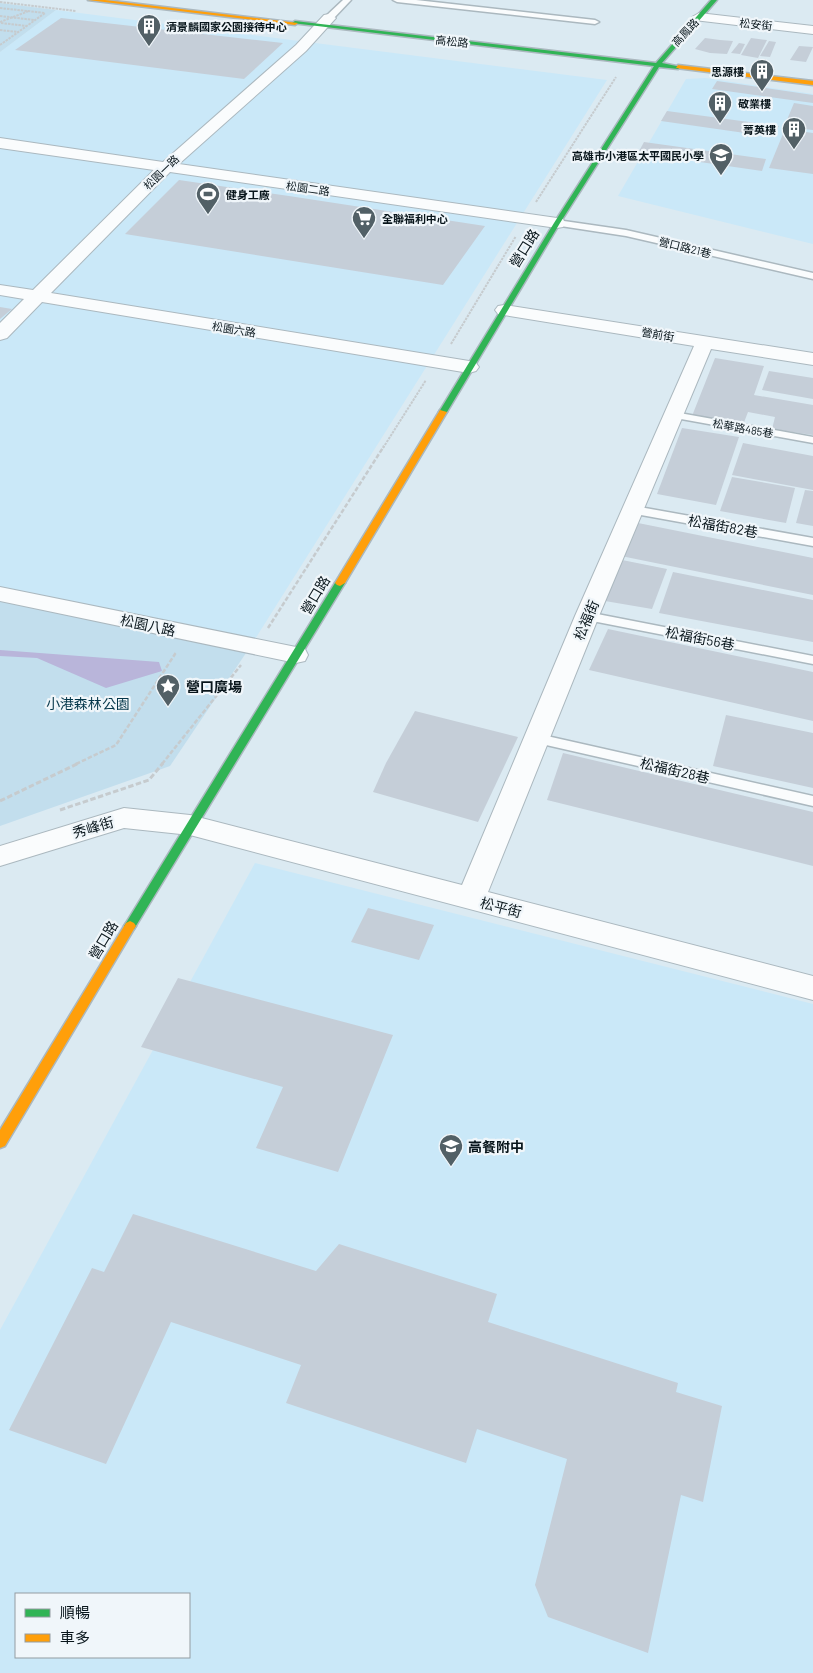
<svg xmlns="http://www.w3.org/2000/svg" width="813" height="1673" font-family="Barlow,'Noto Sans TC',sans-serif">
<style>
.built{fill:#cae8f8;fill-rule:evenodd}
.green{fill:#c2deed}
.water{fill:#b9b5da}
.building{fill:#c5ced8}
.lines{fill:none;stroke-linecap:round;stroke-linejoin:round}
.lane-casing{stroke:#abb8bf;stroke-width:3}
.street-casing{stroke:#abb8bf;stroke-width:2}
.fast-casing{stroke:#abb8bf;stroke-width:3}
.slow-casing{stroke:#abb8bf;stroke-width:3}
.path-far2{stroke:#c6cbce;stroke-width:2;stroke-dasharray:2.5 1;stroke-linecap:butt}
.path-far1{stroke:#c6cbce;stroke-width:2.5;stroke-dasharray:4.5 2;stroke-linecap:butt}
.path{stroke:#c6cbce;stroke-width:3;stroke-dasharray:5.5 2.5;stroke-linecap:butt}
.lane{fill:#fafcfd;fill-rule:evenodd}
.street{fill:#fafcfd;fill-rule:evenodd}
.fast{fill:#30b455;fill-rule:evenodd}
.slow{fill:#ff9f0a;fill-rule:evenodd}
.labels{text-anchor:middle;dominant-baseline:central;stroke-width:4.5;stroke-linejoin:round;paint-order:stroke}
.far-street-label{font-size:11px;fill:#08151b;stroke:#f0f6fa}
.far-poi-label{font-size:11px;font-weight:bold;fill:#08151b;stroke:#f0f6fa;text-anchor:start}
.street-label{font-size:14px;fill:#08151b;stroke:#f0f6fa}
.poi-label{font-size:14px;font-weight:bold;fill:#08151b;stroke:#f0f6fa;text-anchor:start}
.park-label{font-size:14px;fill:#05374b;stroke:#f0f6fa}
</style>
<rect width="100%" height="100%" fill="#dbeaf2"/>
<g class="built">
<polygon points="56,10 607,80 250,647 0,596 0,52"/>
<polygon points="705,78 813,94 813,244 618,196 686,79"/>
<path d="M255,863L813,1004V1673H0V1330ZM16,1594H189V1657H16Z"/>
</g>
<g class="green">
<polygon points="0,3 56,10 0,52"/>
<polygon points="0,596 250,647 170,766 0,826"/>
</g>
<polygon class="water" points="0,650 159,662 162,671 106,688 37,658 0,656"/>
<g class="building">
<polygon points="61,18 283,43 244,79 15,50"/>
<polygon points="705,38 720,40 733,41 727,54 710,53 695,49"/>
<polygon points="751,38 767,40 758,58 741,55"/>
<polygon points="769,41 776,42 770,57 760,56"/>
<polygon points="739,43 745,44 740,54 731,53"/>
<polygon points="799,46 813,47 806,62 790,60"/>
<polygon points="717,81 813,95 813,103 712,89"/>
<polygon points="794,103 813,106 813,130 784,127"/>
<polygon points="667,111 779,126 772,137 661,121"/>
<polygon points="785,129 813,133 813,174 769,168"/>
<polygon points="644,142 766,159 762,171 638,153"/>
<polygon points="179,180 289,196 485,226 443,285 125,234"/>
<polygon points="0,307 12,309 0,319"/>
<polygon points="715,358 764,366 754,395 813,405 813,435 772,429 775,417 748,412 743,425 692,416"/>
<polygon points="769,371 813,378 813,399 762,390"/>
<polygon points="682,428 739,437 716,505 657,494"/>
<polygon points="743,443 813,456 813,490 732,475"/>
<polygon points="732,477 795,488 786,523 720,511"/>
<polygon points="805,490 813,491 813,526 796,523"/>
<polygon points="638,523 813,558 813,595 621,556"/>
<polygon points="622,560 667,569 652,609 605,601"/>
<polygon points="673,572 813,600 813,642 659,613"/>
<polygon points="608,629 813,672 813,721 589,670"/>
<polygon points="415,711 518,737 478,822 373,792 386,763"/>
<polygon points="726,715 813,733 813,788 713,766"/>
<polygon points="563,753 813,812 813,866 547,800"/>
<polygon points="368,908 434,925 419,960 351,942"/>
<polygon points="178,978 393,1035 338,1172 256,1148 283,1087 141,1047"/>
<polygon points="133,1214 316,1271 339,1244 497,1294 488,1322 678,1383 676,1392 722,1406 703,1502 681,1495 648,1653 548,1617 535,1585 567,1459 477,1429 466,1463 286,1403 301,1365 171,1322 106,1464 9,1430 92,1268 104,1272"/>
</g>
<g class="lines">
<g class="lane-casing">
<g id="lane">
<polygon points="343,0 351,0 332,20 326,20 326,16"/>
<polygon points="393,0 416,0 595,20 599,22 595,24 397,2"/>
<polygon points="557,220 626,230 813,273 813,279 626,236 554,225 552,223"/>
<polygon points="674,412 813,437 813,443 670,417 669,415 670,413"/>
<polygon points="634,506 813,538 813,546 630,513 628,510"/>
<polygon points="587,612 813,656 813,664 582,619 581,616"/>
<polygon points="538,734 813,796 813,806 533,742 531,739 533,736"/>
</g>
</g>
<g class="street-casing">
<g id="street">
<polygon points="699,13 813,26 813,34 694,20 692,17"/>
<polygon points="329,14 336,18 306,51 179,164 557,218 563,219 565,223 563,227 557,228 170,172 51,293 469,361 476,363 479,367 476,371 469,373 42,302 7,338 0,340 0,323 24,299 0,295 0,285 33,290 154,170 0,148 0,138 163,162 296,45 324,15"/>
<polygon points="504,305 813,353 813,365 711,349 599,616 488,892 813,976 813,1000 190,835 124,828 0,866 0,846 124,808 190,815 462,885 575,616 694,346 498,314 495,310 498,306"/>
<polygon points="0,587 296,647 305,649 308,655 305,661 296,663 0,601"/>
</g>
</g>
<g class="fast-casing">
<g id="fast">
<polygon points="711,0 717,0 662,63 681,67 678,69 659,67 560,223 447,412 440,414 439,412 554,223 654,66 292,23 295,21 656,63"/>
<polygon points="340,580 345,583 134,929 126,929 124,926 126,923 335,583"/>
</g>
</g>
<g class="slow-casing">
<g id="slow">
<polygon points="88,0 105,0 298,23 295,25"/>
<polygon points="678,65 813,81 813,85 676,68"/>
<polygon points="440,410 447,412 345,583 340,586 337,585 335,583"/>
<polygon points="130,921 134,923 136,926 134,929 5,1146 0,1148 0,1130 126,923"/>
</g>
</g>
<g class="path-far2">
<polyline points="0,2 76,11"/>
<polyline points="0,8 45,13 0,45"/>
<polyline points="0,16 34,20"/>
<polyline points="0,22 29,11"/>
<polyline points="1,23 27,26"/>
<polyline points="0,30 18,32"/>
<polyline points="536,202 616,77"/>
<polyline points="451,344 516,236"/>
<polyline points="383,448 426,380"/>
</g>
<g class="path-far1">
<polyline points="268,628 384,446"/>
<polyline points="76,764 116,745 175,654 172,653"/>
<polyline points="162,764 241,665"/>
</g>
<g class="path">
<polyline points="0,801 79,763"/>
<polyline points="60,810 149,780 163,763"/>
</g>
<use href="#lane" class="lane"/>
<use href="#street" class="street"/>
<use href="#fast" class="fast"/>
<use href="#slow" class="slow"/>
</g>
<defs>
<g id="building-pin" transform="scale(1.25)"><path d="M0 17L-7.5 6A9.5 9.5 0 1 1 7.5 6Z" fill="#526066" stroke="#f0f6fa"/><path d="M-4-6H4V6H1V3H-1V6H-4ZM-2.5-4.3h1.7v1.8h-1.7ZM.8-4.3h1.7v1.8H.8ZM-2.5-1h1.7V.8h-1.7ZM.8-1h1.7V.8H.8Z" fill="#fff"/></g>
<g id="school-pin" transform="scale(1.25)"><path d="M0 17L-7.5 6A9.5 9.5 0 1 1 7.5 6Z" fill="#526066" stroke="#f0f6fa"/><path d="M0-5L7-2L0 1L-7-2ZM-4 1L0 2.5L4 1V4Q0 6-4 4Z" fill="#fff"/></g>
<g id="stadium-pin" transform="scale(1.25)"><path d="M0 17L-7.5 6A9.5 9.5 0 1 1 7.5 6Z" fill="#526066" stroke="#f0f6fa"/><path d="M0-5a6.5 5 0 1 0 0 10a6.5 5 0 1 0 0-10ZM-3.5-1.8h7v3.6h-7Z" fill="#fff"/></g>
<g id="supermarket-pin" transform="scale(1.25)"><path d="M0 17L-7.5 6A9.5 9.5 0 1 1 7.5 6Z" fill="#526066" stroke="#f0f6fa"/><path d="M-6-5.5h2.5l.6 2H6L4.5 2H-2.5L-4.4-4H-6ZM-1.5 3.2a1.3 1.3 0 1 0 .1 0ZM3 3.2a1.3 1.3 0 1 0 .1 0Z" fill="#fff"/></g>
<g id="sight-pin" transform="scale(1.25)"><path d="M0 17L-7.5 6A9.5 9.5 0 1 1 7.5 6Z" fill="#526066" stroke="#f0f6fa"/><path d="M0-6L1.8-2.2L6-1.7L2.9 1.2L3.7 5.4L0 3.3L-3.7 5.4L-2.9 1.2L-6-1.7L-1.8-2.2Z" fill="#fff"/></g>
</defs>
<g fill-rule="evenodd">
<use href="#building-pin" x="149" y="26"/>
<use href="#building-pin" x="762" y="71"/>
<use href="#building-pin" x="720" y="103"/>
<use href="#building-pin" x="794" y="129"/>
<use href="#school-pin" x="721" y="155"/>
<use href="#stadium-pin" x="208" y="194"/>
<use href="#supermarket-pin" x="364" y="218"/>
<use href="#sight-pin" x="168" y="686"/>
<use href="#school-pin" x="451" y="1146"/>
</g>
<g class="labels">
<g class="far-street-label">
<text transform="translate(756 24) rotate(6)">松安街</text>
<text transform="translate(685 32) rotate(-47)">高鳳路</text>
<text transform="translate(452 41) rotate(6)">高松路</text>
<text transform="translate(161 172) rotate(-44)">松園一路</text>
<text transform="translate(308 188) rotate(8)">松園二路</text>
<text transform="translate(685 247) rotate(14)">營口路21巷</text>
<text transform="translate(234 329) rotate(9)">松園六路</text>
<text transform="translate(658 334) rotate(9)">營前街</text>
<text transform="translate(743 428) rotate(10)">松華路485巷</text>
</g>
<g class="far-poi-label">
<text x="166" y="26">清景麟國家公園接待中心</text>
<text x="744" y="71" text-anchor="end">思源樓</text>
<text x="738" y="103">敬業樓</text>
<text x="776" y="129" text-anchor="end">菁英樓</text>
<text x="704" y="155" text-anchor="end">高雄市小港區太平國民小學</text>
<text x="226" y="194">健身工廠</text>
<text x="382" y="218">全聯福利中心</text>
</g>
<g class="street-label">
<text transform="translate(524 248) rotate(-58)">營口路</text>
<text transform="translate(723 526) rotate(10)">松福街82巷</text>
<text transform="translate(315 595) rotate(-59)">營口路</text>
<text transform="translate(586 620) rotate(-67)">松福街</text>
<text transform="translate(148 625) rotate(12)">松園八路</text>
<text transform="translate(700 638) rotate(11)">松福街56巷</text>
<text transform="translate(675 770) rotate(13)">松福街28巷</text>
<text transform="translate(93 827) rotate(-16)">秀峰街</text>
<text transform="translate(501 907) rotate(14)">松平街</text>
<text transform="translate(103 940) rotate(-59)">營口路</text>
</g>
<g class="poi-label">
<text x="186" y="686">營口廣場</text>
<text x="468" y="1146">高餐附中</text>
</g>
<g class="park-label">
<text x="88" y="703">小港森林公園</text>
</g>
</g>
<rect x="15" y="1593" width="175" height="65" fill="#f0f6fa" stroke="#939ca1"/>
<rect x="25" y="1609" width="25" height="8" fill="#30b455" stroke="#939ca1"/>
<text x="60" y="1618" font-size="15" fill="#08151b">順暢</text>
<rect x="25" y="1634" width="25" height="8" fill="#ff9f0a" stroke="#939ca1"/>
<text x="60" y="1643" font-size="15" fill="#08151b">車多</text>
</svg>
